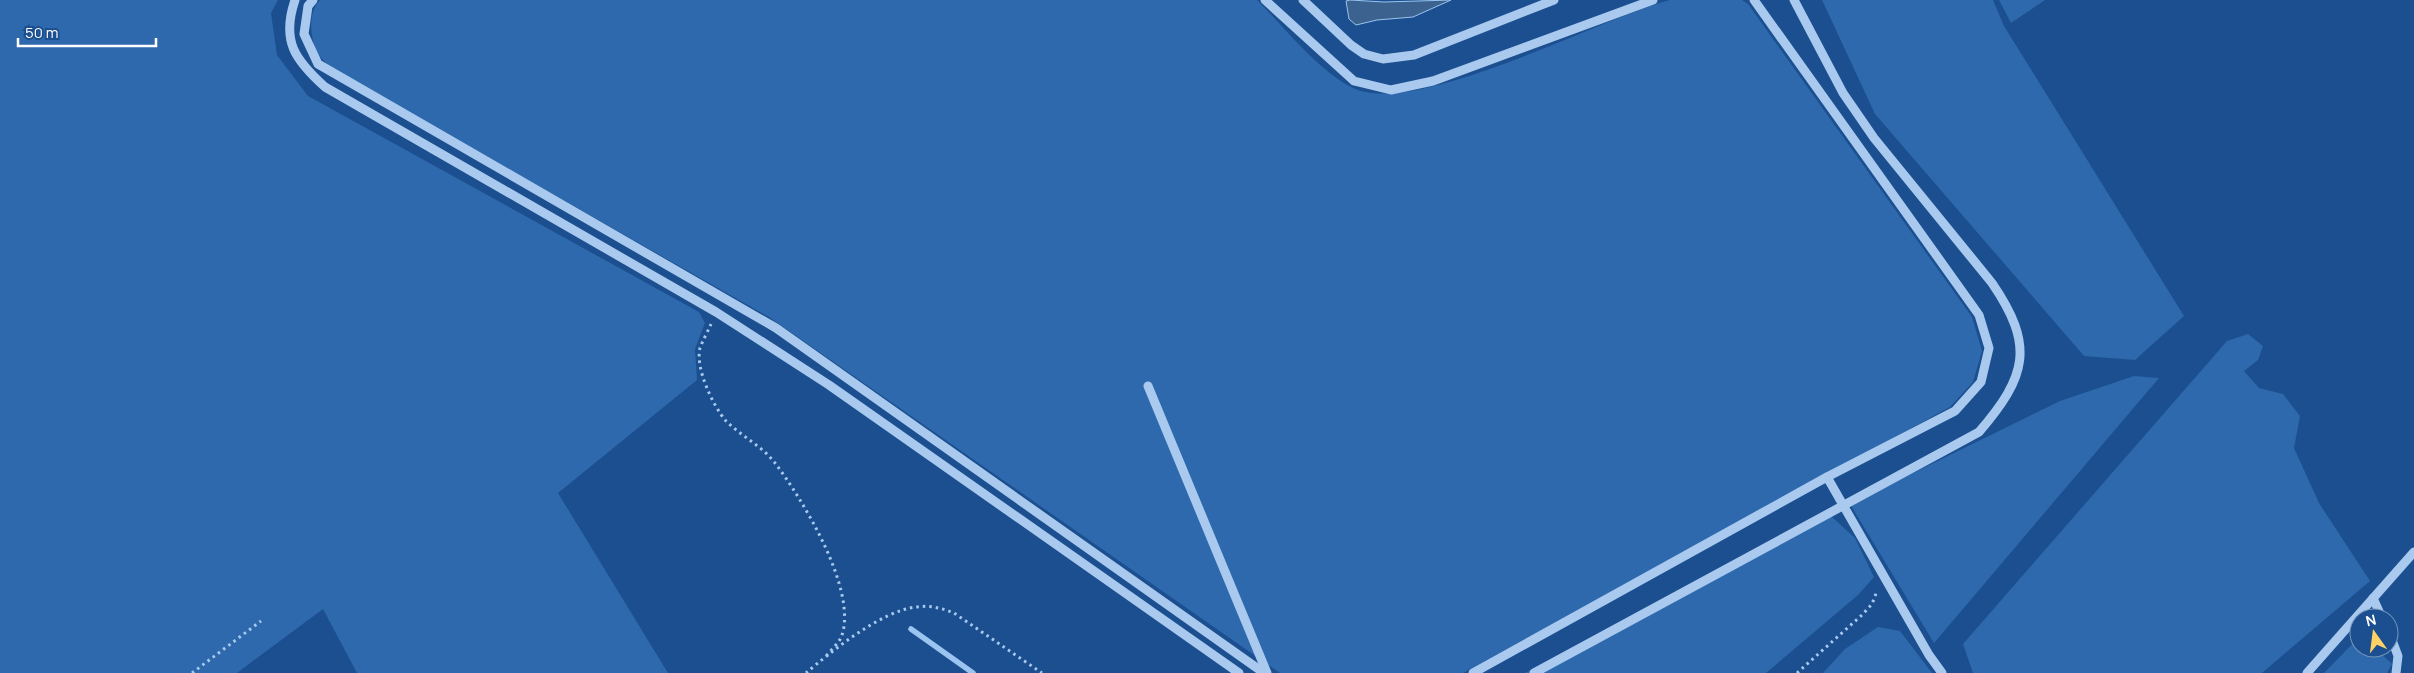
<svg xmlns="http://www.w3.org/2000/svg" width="2414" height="673" font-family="Manrope,sans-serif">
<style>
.green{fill:#2e69ad}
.water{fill:#3c6290;stroke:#9cc4f0}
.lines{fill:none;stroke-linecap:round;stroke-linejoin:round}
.stream{stroke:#9cc4f0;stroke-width:5.5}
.path{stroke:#a9c9ee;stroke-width:3;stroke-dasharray:2.5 4;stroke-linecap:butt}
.minor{stroke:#a9c9ee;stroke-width:9}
</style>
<rect width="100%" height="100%" fill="#1b4f8f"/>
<g class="green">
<polygon points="0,0 278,0 271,13 277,55 308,96 699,312 705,323 695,349 697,380 558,493 668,673 357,673 323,609 237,673 0,673"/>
<path d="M320,0H1257C1285,28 1317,69 1351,87C1413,120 1600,18 1670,0C1687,0 1722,0 1742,0L1748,4L1972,317L1982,351L1973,382L1950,407L1463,673H1280L769,317L355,82C345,75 330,68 322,59C310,45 306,14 320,0Z"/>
<polygon points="1822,0 1993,0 2004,26 2184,316 2135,360 2084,356 1875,114"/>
<polygon points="1999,0 2045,0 2011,23"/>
<polygon points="2248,334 2263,346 2258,360 2244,371 2259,388 2283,394 2300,416 2294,448 2319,503 2370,581 2262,673 1973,673 1963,644 2227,341"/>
<polygon points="2134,376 2159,378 1934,643 1850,504 2060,401"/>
<polygon points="1831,516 1855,538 1874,577 1858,595 1766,673 1525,673 1706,575"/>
<polygon points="1878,627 1900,631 1932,673 1823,673 1845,649"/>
<polygon points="2359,637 2359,648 2375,648 2392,664 2387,673 2324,673"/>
</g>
<polygon class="water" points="1350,0 1384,2 1451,0 1413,17 1377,20 1356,25 1349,19 1346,1"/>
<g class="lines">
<polyline class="stream" points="911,629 973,673"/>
<g class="path">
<path d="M711,324C708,331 703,340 700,348C695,368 713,406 726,421C741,436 762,446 775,463C803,500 857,589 842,635C840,642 831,650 826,656"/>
<polyline points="192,673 261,621"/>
<path d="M806,673C832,651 881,611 916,607C929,605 942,608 954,613L1042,673"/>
<polyline points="1797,673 1862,615 1872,604 1877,591"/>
</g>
<g class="minor">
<path d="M295,0C281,41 295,60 325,87L716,312L829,385L1239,673"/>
<polyline points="313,0 308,6 304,34 318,64 776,328 1264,673"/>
<polyline points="1265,0 1354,81 1391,90 1433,81 1653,0"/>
<polyline points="1303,0 1351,45 1364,54 1383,59 1414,55 1554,0"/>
<polyline points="1148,386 1267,673"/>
<polyline points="1827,477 1929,655 1942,673"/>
<polyline points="2373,598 2382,618"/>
<polyline points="2389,632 2398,656 2396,673"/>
<polyline points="1473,673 1827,477 1955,411 1981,382 1989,348 1979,315 1754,0"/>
<path d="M1534,673L1979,432C2027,376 2035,346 1992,283L1874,138L1843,93L1794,0"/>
<polyline points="2307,673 2414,552"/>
</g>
</g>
<g transform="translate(2374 633) rotate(346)"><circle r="24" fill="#1b4f8f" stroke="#7695bc"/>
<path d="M0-4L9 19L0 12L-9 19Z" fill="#ffd166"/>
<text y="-8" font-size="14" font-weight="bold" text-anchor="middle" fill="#ffffff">N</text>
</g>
<path d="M18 38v8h138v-8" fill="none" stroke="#ffffff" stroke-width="2.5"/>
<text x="25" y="38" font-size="15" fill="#ffffff" stroke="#1b4f8f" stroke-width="4" paint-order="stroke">50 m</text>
</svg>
